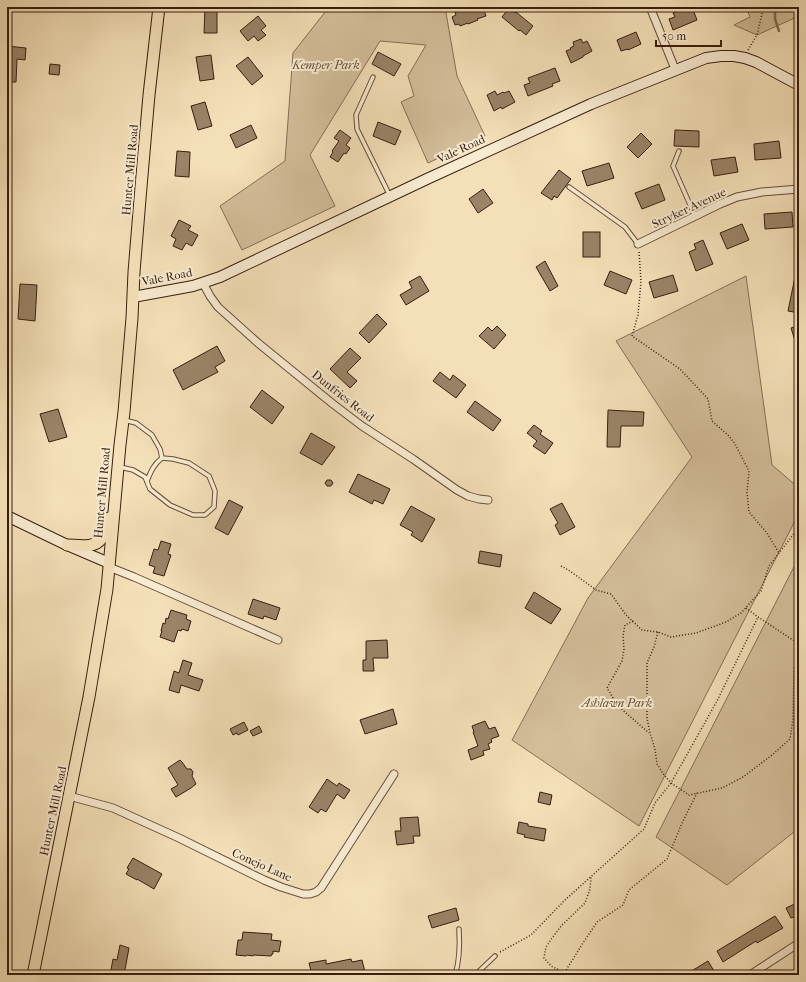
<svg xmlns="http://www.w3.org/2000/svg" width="806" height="982" font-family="'IM FELL French Canon',serif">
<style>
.green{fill:#d4bf9b;stroke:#866e56}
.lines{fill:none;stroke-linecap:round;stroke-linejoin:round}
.stream{stroke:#826b53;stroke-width:2.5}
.building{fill:#9a8367;stroke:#381e10}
.lane-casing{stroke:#674e3a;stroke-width:5.5}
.street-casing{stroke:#674e3a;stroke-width:9}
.secondary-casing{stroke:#381e10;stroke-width:12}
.primary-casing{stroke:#381e10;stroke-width:13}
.path{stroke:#381e10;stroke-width:1.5;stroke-dasharray:1 2;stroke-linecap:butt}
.lane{stroke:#f8ebd1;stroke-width:3.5}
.street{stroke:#f8ebd1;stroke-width:7}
.secondary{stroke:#f8ebd1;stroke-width:10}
.primary{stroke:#f4e0b8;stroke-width:11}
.labels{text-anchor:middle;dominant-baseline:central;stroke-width:4;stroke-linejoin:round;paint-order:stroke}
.park-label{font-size:12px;font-style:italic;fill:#674e3a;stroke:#f8ebd1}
.street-label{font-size:12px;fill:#381e10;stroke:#f8ebd1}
</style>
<rect width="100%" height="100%" fill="#f4e0b8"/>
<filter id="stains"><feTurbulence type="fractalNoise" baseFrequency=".005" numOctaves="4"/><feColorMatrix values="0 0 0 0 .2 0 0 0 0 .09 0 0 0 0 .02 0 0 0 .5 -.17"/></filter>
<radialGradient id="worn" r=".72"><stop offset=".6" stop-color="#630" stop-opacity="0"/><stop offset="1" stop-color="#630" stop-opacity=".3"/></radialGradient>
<g class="green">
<polygon points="329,7 372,7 394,9 396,7 445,7 457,76 485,136 428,163 401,102 414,96 408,76 426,45 380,41 310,155 335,206 242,250 220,206 285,161 293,53"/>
<polygon points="746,7 799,7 799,16 757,35 734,25 750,17"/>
<polygon points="746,276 772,465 799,488 799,513 639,826 512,740 588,598 692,457 616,341"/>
<polygon points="799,557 799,828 727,885 656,837"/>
</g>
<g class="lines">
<polyline class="stream" points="775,7 775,19 779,31"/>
</g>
<g class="building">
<polygon points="205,7 217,7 217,33 204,33"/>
<polygon points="463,7 483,7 486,16 477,19 478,20 468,24 468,23 460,26 459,24 455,25 452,17 456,15 455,12 464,10"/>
<polygon points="688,7 692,7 697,20 673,30 669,19 675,17 673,13"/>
<polygon points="509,8 516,13 516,12 533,26 526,35 520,30 519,31 502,17"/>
<polygon points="258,16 266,26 261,30 266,35 258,41 254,36 248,41 240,31"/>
<polygon points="636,32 641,44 628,50 628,49 621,51 617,40"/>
<polygon points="581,39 583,43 587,41 592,51 583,56 583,57 571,63 566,51 571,49 570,48 574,46 573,42"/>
<polygon points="7,46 26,48 25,60 17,59 16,82 7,82"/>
<polygon points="378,52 401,64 394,76 372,64"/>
<polygon points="211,55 214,79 200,81 196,57"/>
<polygon points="248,57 263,76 252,85 236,66"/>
<polygon points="50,64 60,65 59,75 49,74"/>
<polygon points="555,68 560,81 552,84 553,86 528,96 524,85 530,83 528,78"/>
<polygon points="495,91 497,95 503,92 504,93 509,91 515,102 502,109 501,107 494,111 487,95"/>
<polygon points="205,102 212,126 198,130 191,106"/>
<polygon points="378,122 401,131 395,145 373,136"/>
<polygon points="251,125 257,138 236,148 230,135"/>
<polygon points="340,130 351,138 346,145 350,148 346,154 344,153 338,162 330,157 333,152 332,151 339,141 334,138"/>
<polygon points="675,130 699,131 699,147 674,146"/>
<polygon points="641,133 652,144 638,158 627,147"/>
<polygon points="779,141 781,158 755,160 754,144"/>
<polygon points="177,151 190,152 189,177 175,176"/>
<polygon points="735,157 738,172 714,176 711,160"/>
<polygon points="609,163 614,178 587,186 582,171"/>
<polygon points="559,170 571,179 557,198 554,196 552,200 541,193"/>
<polygon points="659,184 665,200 642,209 635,193"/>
<polygon points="483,189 493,203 478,213 469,199"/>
<polygon points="792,212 793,227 765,229 764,214"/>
<polygon points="179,220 191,226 188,230 198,235 192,246 186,243 182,250 173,246 176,239 171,236"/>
<polygon points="742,224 749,240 727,249 720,233"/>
<rect x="583" y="232" width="17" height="25"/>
<polygon points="703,240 713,264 696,271 689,252 696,249 694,244"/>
<polygon points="545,261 558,286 550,291 536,267"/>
<polygon points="610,271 632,280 626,294 604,285"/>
<polygon points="796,272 799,273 799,313 788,311"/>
<polygon points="673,275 678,291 654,298 649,282"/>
<polygon points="420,276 429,291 406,305 400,295 412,288 409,282"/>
<polygon points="20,284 37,285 35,321 18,319"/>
<polygon points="377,314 387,324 369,343 359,333"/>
<polygon points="799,325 799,347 797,347 791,328"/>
<polygon points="497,326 506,335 494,349 479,336 488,327 492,331"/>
<polygon points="217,346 225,361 215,367 218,372 183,390 173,370"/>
<polygon points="350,348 361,358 347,372 357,381 350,388 330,369"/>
<polygon points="440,372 450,380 453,375 466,385 456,398 433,381"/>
<polygon points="262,390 284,407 272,424 250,407"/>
<polygon points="475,401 501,420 493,431 467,412"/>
<polygon points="58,409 67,437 49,442 40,414"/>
<polygon points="608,410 644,412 643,426 621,426 620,447 607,447"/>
<polygon points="534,425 542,431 540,434 553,443 545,454 533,446 537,441 527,433"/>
<polygon points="311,433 335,447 322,465 300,453"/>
<polygon points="358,474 390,489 383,504 374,500 372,504 349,492"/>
<polygon points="327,480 331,480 333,483 331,486 327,486 325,483"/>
<polygon points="229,500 243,507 228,535 215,528"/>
<polygon points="562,503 575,527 560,535 555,525 558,523 550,509"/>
<polygon points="411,506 435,519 422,542 411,535 413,532 400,525"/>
<polygon points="161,541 171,544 168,554 171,555 164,576 153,573 155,567 149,565 154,549 158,550"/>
<polygon points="480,551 502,555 500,567 478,563"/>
<polygon points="534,592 561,609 551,624 525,608"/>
<polygon points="253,599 280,608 276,620 264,616 263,619 248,614"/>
<polygon points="171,610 187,615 186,619 191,621 188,631 182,629 181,631 178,630 174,642 160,637 162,631 161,631 163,623 165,624 166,618 168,619"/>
<polygon points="387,640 388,658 373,658 374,671 363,671 363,660 366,660 366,641"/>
<polygon points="183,660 192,663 188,675 203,680 199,691 181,685 179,693 169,690 174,671 179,673"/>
<polygon points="393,709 397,724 365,734 360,720"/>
<polygon points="485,721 489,729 495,727 499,736 491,739 492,742 488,744 490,749 483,751 484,755 471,760 468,750 478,746 473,732 474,732 472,726"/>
<polygon points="244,722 248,730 238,735 237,733 233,735 230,729"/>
<polygon points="259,726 262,732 253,736 250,731"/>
<polygon points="180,760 182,762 187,769 191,769 193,772 192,776 196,784 191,788 176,797 171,789 178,785 168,768"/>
<polygon points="327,779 337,786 339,783 350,790 344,799 337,794 326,812 321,809 318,813 309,807"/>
<polygon points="540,792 552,795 550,805 538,802"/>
<polygon points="418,817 420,836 413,836 414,843 397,845 395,831 401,831 400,818"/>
<polygon points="519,822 528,824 528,826 546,829 544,841 524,837 525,835 517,833"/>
<polygon points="133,858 162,874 154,889 137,879 137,880 126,874 129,869 127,868"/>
<polygon points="799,902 799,915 791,918 786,908"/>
<polygon points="456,908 459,920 432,928 428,916"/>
<polygon points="775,916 783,928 757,943 756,941 723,962 717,951"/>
<polygon points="243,932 272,934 271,940 281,941 279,952 273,951 273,954 272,954 271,956 253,955 253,956 247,955 246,956 236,955 238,940 242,940"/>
<polygon points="120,945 129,948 124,975 110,975 113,959 117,960"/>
<polygon points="351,959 352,962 362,960 365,972 354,974 354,975 312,975 309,963 326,960 326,964"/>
<polygon points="708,961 714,971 708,975 685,975"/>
</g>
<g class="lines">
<g class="lane-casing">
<g id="lane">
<polyline points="373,77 356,115 357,129 390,196"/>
<polyline points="679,151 673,166 695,216"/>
<polyline points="569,187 625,227 638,244"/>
<polyline points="120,467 133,470 145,477 150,489 170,505 193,515 205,515 214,507 215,491 209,476 189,463 173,459 162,458 160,449 152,435 136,423 124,420"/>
<path d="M147,481C151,471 154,464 162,458"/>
<path d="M455,975C460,960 460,945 459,929"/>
<polyline points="475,975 495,956"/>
</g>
</g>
<g class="street-casing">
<g id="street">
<polyline points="650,7 675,69"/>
<polyline points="638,244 720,204 737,197 762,192 799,189"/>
<polyline points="203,283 210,296 218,307 258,343 333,404 362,426 413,459 457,490 468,496 479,499 488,500"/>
<polyline points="109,567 134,577 278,640"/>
<polyline points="69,796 113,808 179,838 264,880 281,887 303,894 310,894 316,892 321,888 394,774"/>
<polyline points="750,975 799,943"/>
</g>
</g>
<g class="secondary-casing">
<g id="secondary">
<polyline points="133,297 193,286 220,277 429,178 591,104 706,58 721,56 734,56 745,58 756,62 799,85"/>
<polyline points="7,516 67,545 109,563"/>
</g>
</g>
<g class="primary-casing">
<g id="primary">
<path d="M67,545C77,545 94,549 101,539C105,533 107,524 109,518"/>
<polyline points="33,975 89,697 107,589 120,445 124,412 132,318 134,272 141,187 149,95 159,7"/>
</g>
</g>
<g class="path">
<polyline points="748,50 757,35 762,14 761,7"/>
<polyline points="639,252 641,281 638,315 632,336 680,369 708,399 712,421 729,436 735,444 749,471 747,493 749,512 767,533 779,553"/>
<polyline points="561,566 570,571 596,590 611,594 626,615 642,630 658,632 671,637 696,633 726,622 741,613 761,591 769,566 799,527"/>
<polyline points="746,608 758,617 799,644"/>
<polyline points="633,621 625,625 623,636 624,649 622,661 607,688 618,706 649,733"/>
<polyline points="658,632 654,647 647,663 647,718 650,733 655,749 657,764 664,775 671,783 689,795 722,788 743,777 772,755 790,739 793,719 794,670 799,643"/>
<polyline points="500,952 531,935 565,900 644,829 655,803 671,783 717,701 758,617"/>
<polyline points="563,975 583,943 597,922 623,905 629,890 667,859 683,821 697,793"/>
<polyline points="565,975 559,970 551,966 544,958 546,947 552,938 562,925 585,903 590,889 591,877"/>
</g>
<use href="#lane" class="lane"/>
<use href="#street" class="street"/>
<use href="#secondary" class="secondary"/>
<use href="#primary" class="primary"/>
</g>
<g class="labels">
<g class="park-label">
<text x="326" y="65">Kemper Park</text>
<text x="617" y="703">Ashlawn Park</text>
</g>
<g class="street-label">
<text transform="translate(461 149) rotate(-25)">Vale Road</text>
<text transform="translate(130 170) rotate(-85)">Hunter Mill Road</text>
<text transform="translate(689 208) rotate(-25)">Stryker Avenue</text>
<text transform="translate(167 277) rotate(-11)">Vale Road</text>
<text transform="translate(343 396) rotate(38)">Dunfries Road</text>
<text transform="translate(102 493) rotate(-85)">Hunter Mill Road</text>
<text transform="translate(53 811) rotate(-78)">Hunter Mill Road</text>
<text transform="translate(262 865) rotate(24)">Conejo Lane</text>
</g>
</g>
<rect width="806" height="982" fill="none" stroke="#f4e0b8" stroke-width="24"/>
<rect x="8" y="8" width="790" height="966" fill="none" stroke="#381e10" stroke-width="2"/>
<rect x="12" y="12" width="782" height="958" fill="none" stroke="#381e10"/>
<path d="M656 40v6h65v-6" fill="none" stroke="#381e10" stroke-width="2"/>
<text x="662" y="40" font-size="12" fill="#381e10" stroke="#f8ebd1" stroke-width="3" paint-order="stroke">50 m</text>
<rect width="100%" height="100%" filter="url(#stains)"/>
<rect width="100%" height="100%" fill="url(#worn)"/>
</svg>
